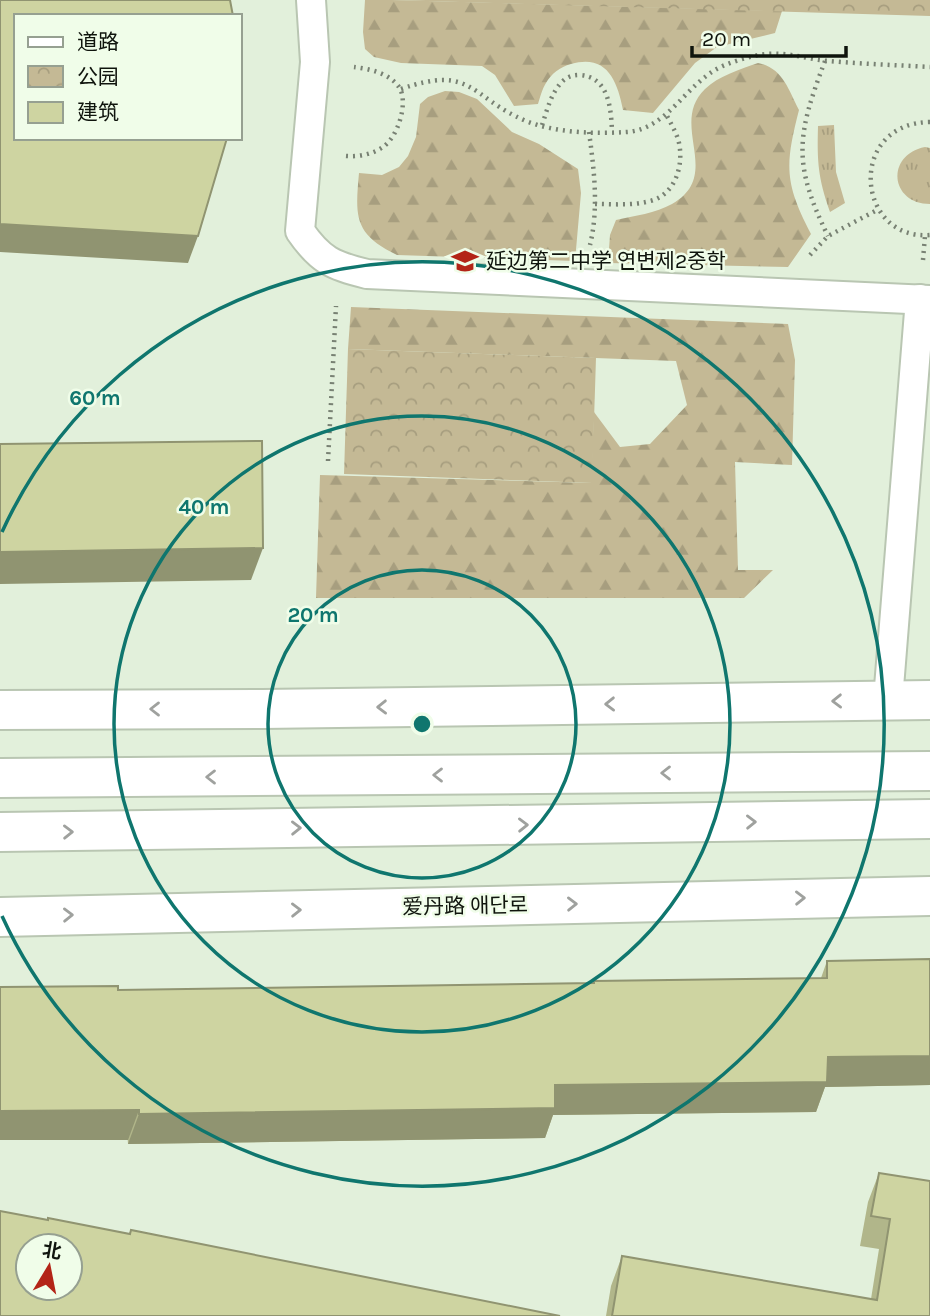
<svg xmlns="http://www.w3.org/2000/svg" width="930" height="1316" font-family="Karla,'Noto Sans SC','Noto Sans KR',sans-serif">
<style>
.grass{fill:url(#grass-tufts)}
.forest{fill:url(#forest-firs)}
.park{fill:url(#park-crowns)}
.lines{fill:none;stroke-linecap:round;stroke-linejoin:round}
.service-casing{stroke:#b9c6b2;stroke-width:32}
.tertiary-casing{stroke:#b9c6b2;stroke-width:42}
.primary-casing{stroke:#b9c6b2;stroke-width:42}
.path{stroke:#788173;stroke-width:4.5;stroke-dasharray:2 5;stroke-linecap:butt}
.service{stroke:#fff;stroke-width:28}
.tertiary{stroke:#fff;stroke-width:38}
.primary{stroke:#fff;stroke-width:38}
.wall{fill:#b1b68a}
.shaded-wall{fill:#909471}
.building{fill:#ced4a1;stroke:#909471;stroke-width:2;fill-rule:evenodd}
.oneway{stroke:#9fa19e}
.ring{fill:none;stroke:#0f766e;stroke-width:3.5}
.labels{text-anchor:middle;dominant-baseline:central;stroke-width:5;stroke-linejoin:round;paint-order:stroke}
.poi-label{font-size:21px;fill:#0f140d;stroke:#f0fde9;text-anchor:start}
.street-label{font-size:21px;fill:#0f140d;stroke:#f0fde9}
.centre{fill:#0f766e;stroke:#f0fde9;stroke-width:3.5}
.ring-label{font-size:21px;text-anchor:middle;font-weight:bold;fill:#0f766e;stroke:#f0fde9;stroke-width:5;stroke-linejoin:round;paint-order:stroke}
</style>
<defs>
<pattern id="grass-tufts" width="24" height="20" patternUnits="userSpaceOnUse" patternTransform="scale(1.75)"><rect width="24" height="20" fill="#c4b995"/><path d="M3 7l-1-3M5 7V3M7 7l1-3M15 17l-1-3M17 17v-4M19 17l1-3" fill="none" stroke="#a79e7f"/></pattern>
<pattern id="forest-firs" width="22" height="20" patternUnits="userSpaceOnUse" patternTransform="scale(1.75)"><rect width="22" height="20" fill="#c4b995"/><path d="M5 1l3.5 6h-7zM16 11l3.5 6h-7z" fill="#a79e7f"/></pattern>
<pattern id="park-crowns" width="20" height="18" patternUnits="userSpaceOnUse" patternTransform="scale(1.75)"><rect width="20" height="18" fill="#c4b995"/><path d="M2 6a3 3 0 1 1 6 0M12 15a3 3 0 1 1 6 0" fill="none" stroke="#a79e7f"/></pattern>
</defs>
<rect width="100%" height="100%" fill="#e2f0db"/>
<g class="grass">
<path d="M834,125L836,172L845,203L830,212C818,178 817,162 818,126Z"/>
<path d="M925,147L930,148V204C890,204 885,155 925,147Z"/>
</g>
<g class="forest">
<path d="M365,0H392L782,11L775,33L717,47L695,63L653,113L623,110C617,79 606,54 571,64C560,67 551,74 546,83C542,89 540,98 538,104L514,106L495,75L482,66L401,63L374,57L365,49L363,32Z"/>
<path d="M758,63C783,68 788,89 799,110C785,165 784,182 811,234L788,267L608,263L610,235L616,220C634,216 656,213 672,204C724,174 668,125 705,89C718,76 741,69 758,63Z"/>
<path d="M445,91L459,92L477,99L512,132L539,144L578,169L581,193L575,261L397,255C354,234 355,217 359,173L382,175L399,167L408,156L416,137L420,104L428,97Z"/>
<polygon points="351,307 788,324 795,360 792,465 735,462 738,570 773,570 744,598 316,598 320,475 591,483 594,412 620,447 650,444 687,405 676,361 348,349"/>
</g>
<g class="park">
<polygon points="392,0 930,0 930,16"/>
<polygon points="348,349 596,358 592,483 344,474"/>
</g>
<g class="lines">
<g class="service-casing">
<g id="service">
<path d="M311,0L315,62L300,231C320,260 333,266 367,274L930,300"/>
<polyline points="888,700 920,299"/>
</g>
</g>
<g class="tertiary-casing">
<g id="tertiary">
<polyline points="0,710 262,709 930,700"/>
<polyline points="0,917 930,896"/>
</g>
</g>
<g class="primary-casing">
<g id="primary">
<polyline points="0,778 930,771"/>
<polyline points="0,832 930,819"/>
</g>
</g>
<g class="path">
<path d="M825,61C797,135 792,163 828,236"/>
<path d="M401,89C473,64 469,97 526,121C556,133 595,134 626,132C669,130 687,80 725,65C743,58 763,52 782,54C798,55 813,60 829,61C863,64 896,65 930,67"/>
<path d="M930,122C846,123 856,241 930,235"/>
<path d="M542,125C547,111 550,96 560,84C565,78 571,75 579,75C609,76 611,109 612,131"/>
<path d="M589,132C594,169 599,208 590,245"/>
<path d="M346,156C359,157 373,154 383,147C398,137 409,102 399,87C389,73 370,69 354,67"/>
<path d="M595,204C613,204 632,206 650,201C676,195 685,163 678,139C675,130 670,122 666,114"/>
<polyline points="810,255 828,236 879,209"/>
<polyline points="923,260 925,236"/>
<polyline points="328,461 336,306"/>
</g>
<use href="#service" class="service"/>
<use href="#tertiary" class="tertiary"/>
<use href="#primary" class="primary"/>
</g>
<g class="wall">
<polygon points="930,959 930,1085 825,1087 816,1112 553,1115 545,1138 128,1144 118,990 594,983 821,978 827,961"/>
<polygon points="879,1173 930,1316 606,1316 611,1286 622,1256 871,1299 879,1249 860,1246 868,1202"/>
</g>
<g class="shaded-wall">
<polygon points="0,224 198,236 188,263 0,252"/>
<polygon points="263,548 251,580 0,584 0,552"/>
<polygon points="930,1056 930,1085 825,1087 816,1112 553,1115 545,1138 128,1144 139,1114 555,1085 828,1057"/>
<polygon points="139,1110 128,1140 0,1140 0,1111"/>
</g>
<g class="building">
<polygon points="0,0 230,0 233,16 16,16 16,138 227,138 198,236 0,224"/>
<polygon points="262,441 263,548 0,552 0,444"/>
<polygon points="930,959 930,1056 828,1057 827,1082 555,1085 555,1108 139,1114 139,1110 0,1111 0,987 118,986 118,990 594,983 594,981 827,978 827,961"/>
<polygon points="879,1173 930,1181 930,1316 612,1316 622,1256 877,1300 890,1219 871,1216"/>
<path d="M0,1211L48,1220V1218L130,1234L131,1230L560,1316H0ZM28,1246H70V1288H28Z"/>
</g>
<defs><path id="oneway-chevron" d="M-2-3.5L2.5 0L-2 3.5" fill="none" stroke-width="1.6" stroke-linecap="round" stroke-linejoin="round" transform="scale(1.75)"/></defs>
<g class="oneway">
<use href="#oneway-chevron" transform="translate(837 701) rotate(179)"/>
<use href="#oneway-chevron" transform="translate(610 704) rotate(179)"/>
<use href="#oneway-chevron" transform="translate(382 707) rotate(179)"/>
<use href="#oneway-chevron" transform="translate(155 709) rotate(180)"/>
<use href="#oneway-chevron" transform="translate(666 773) rotate(180)"/>
<use href="#oneway-chevron" transform="translate(438 775) rotate(180)"/>
<use href="#oneway-chevron" transform="translate(211 777) rotate(180)"/>
<use href="#oneway-chevron" transform="translate(751 822) rotate(-1)"/>
<use href="#oneway-chevron" transform="translate(523 825) rotate(-1)"/>
<use href="#oneway-chevron" transform="translate(296 828) rotate(-1)"/>
<use href="#oneway-chevron" transform="translate(68 832) rotate(-1)"/>
<use href="#oneway-chevron" transform="translate(800 898) rotate(-1)"/>
<use href="#oneway-chevron" transform="translate(572 904) rotate(-1)"/>
<use href="#oneway-chevron" transform="translate(296 910) rotate(-1)"/>
<use href="#oneway-chevron" transform="translate(68 915) rotate(-1)"/>
</g>
<g class="ring">
<circle cx="422" cy="724" r="154"/>
<circle cx="422" cy="724" r="308"/>
<path d="M2 532A462 462 0 1 1 2 916"/>
</g>
<defs>
<g id="school-bare" transform="scale(2.1)"><path d="M0-5L7-2L0 1L-7-2ZM-4 1L0 2.5L4 1V4Q0 6-4 4Z" fill="#b32417" stroke="#f0fde9" stroke-width="2.5" paint-order="stroke"/></g>
</defs>
<g fill-rule="evenodd">
<use href="#school-bare" x="465" y="261"/>
</g>
<g class="labels">
<g class="poi-label">
<text x="486" y="261">延边第二中学 연변제2중학</text>
</g>
<g class="street-label">
<text transform="translate(465 906) rotate(-1)">爱丹路 애단로</text>
</g>
</g>
<circle cx="422" cy="724" r="10" class="centre"/>
<g class="ring-label">
<text x="95" y="405">60 m</text>
<text x="204" y="514">40 m</text>
<text x="313" y="622">20 m</text>
</g>
<rect x="14" y="14" width="228" height="126" fill="#f0fde9" stroke="#96a091" stroke-width="2"/>
<rect x="28" y="37" width="35" height="10" fill="#ffffff" stroke="#96a091" stroke-width="2"/>
<text x="77" y="49" font-size="21" fill="#0f140d">道路</text>
<rect x="28" y="66" width="35" height="21" fill="url(#park-crowns)" stroke="#96a091" stroke-width="2"/>
<text x="77" y="84" font-size="21" fill="#0f140d">公园</text>
<rect x="28" y="102" width="35" height="21" fill="#ced4a1" stroke="#96a091" stroke-width="2"/>
<text x="77" y="119" font-size="21" fill="#0f140d">建筑</text>
<g transform="translate(49 1267) rotate(10)"><circle r="33" fill="#f0fde9" stroke="#96a091" stroke-width="2"/>
<path d="M0-5L12 26L0 18L-12 26Z" fill="#b32417"/>
<text y="-10" font-size="19" font-weight="bold" text-anchor="middle" fill="#0f140d">北</text>
</g>
<path d="M692 46v10h154v-10" fill="none" stroke="#0f140d" stroke-width="3.5"/>
<text x="702" y="46" font-size="21" fill="#0f140d" stroke="#f0fde9" stroke-width="5" paint-order="stroke">20 m</text>
</svg>
